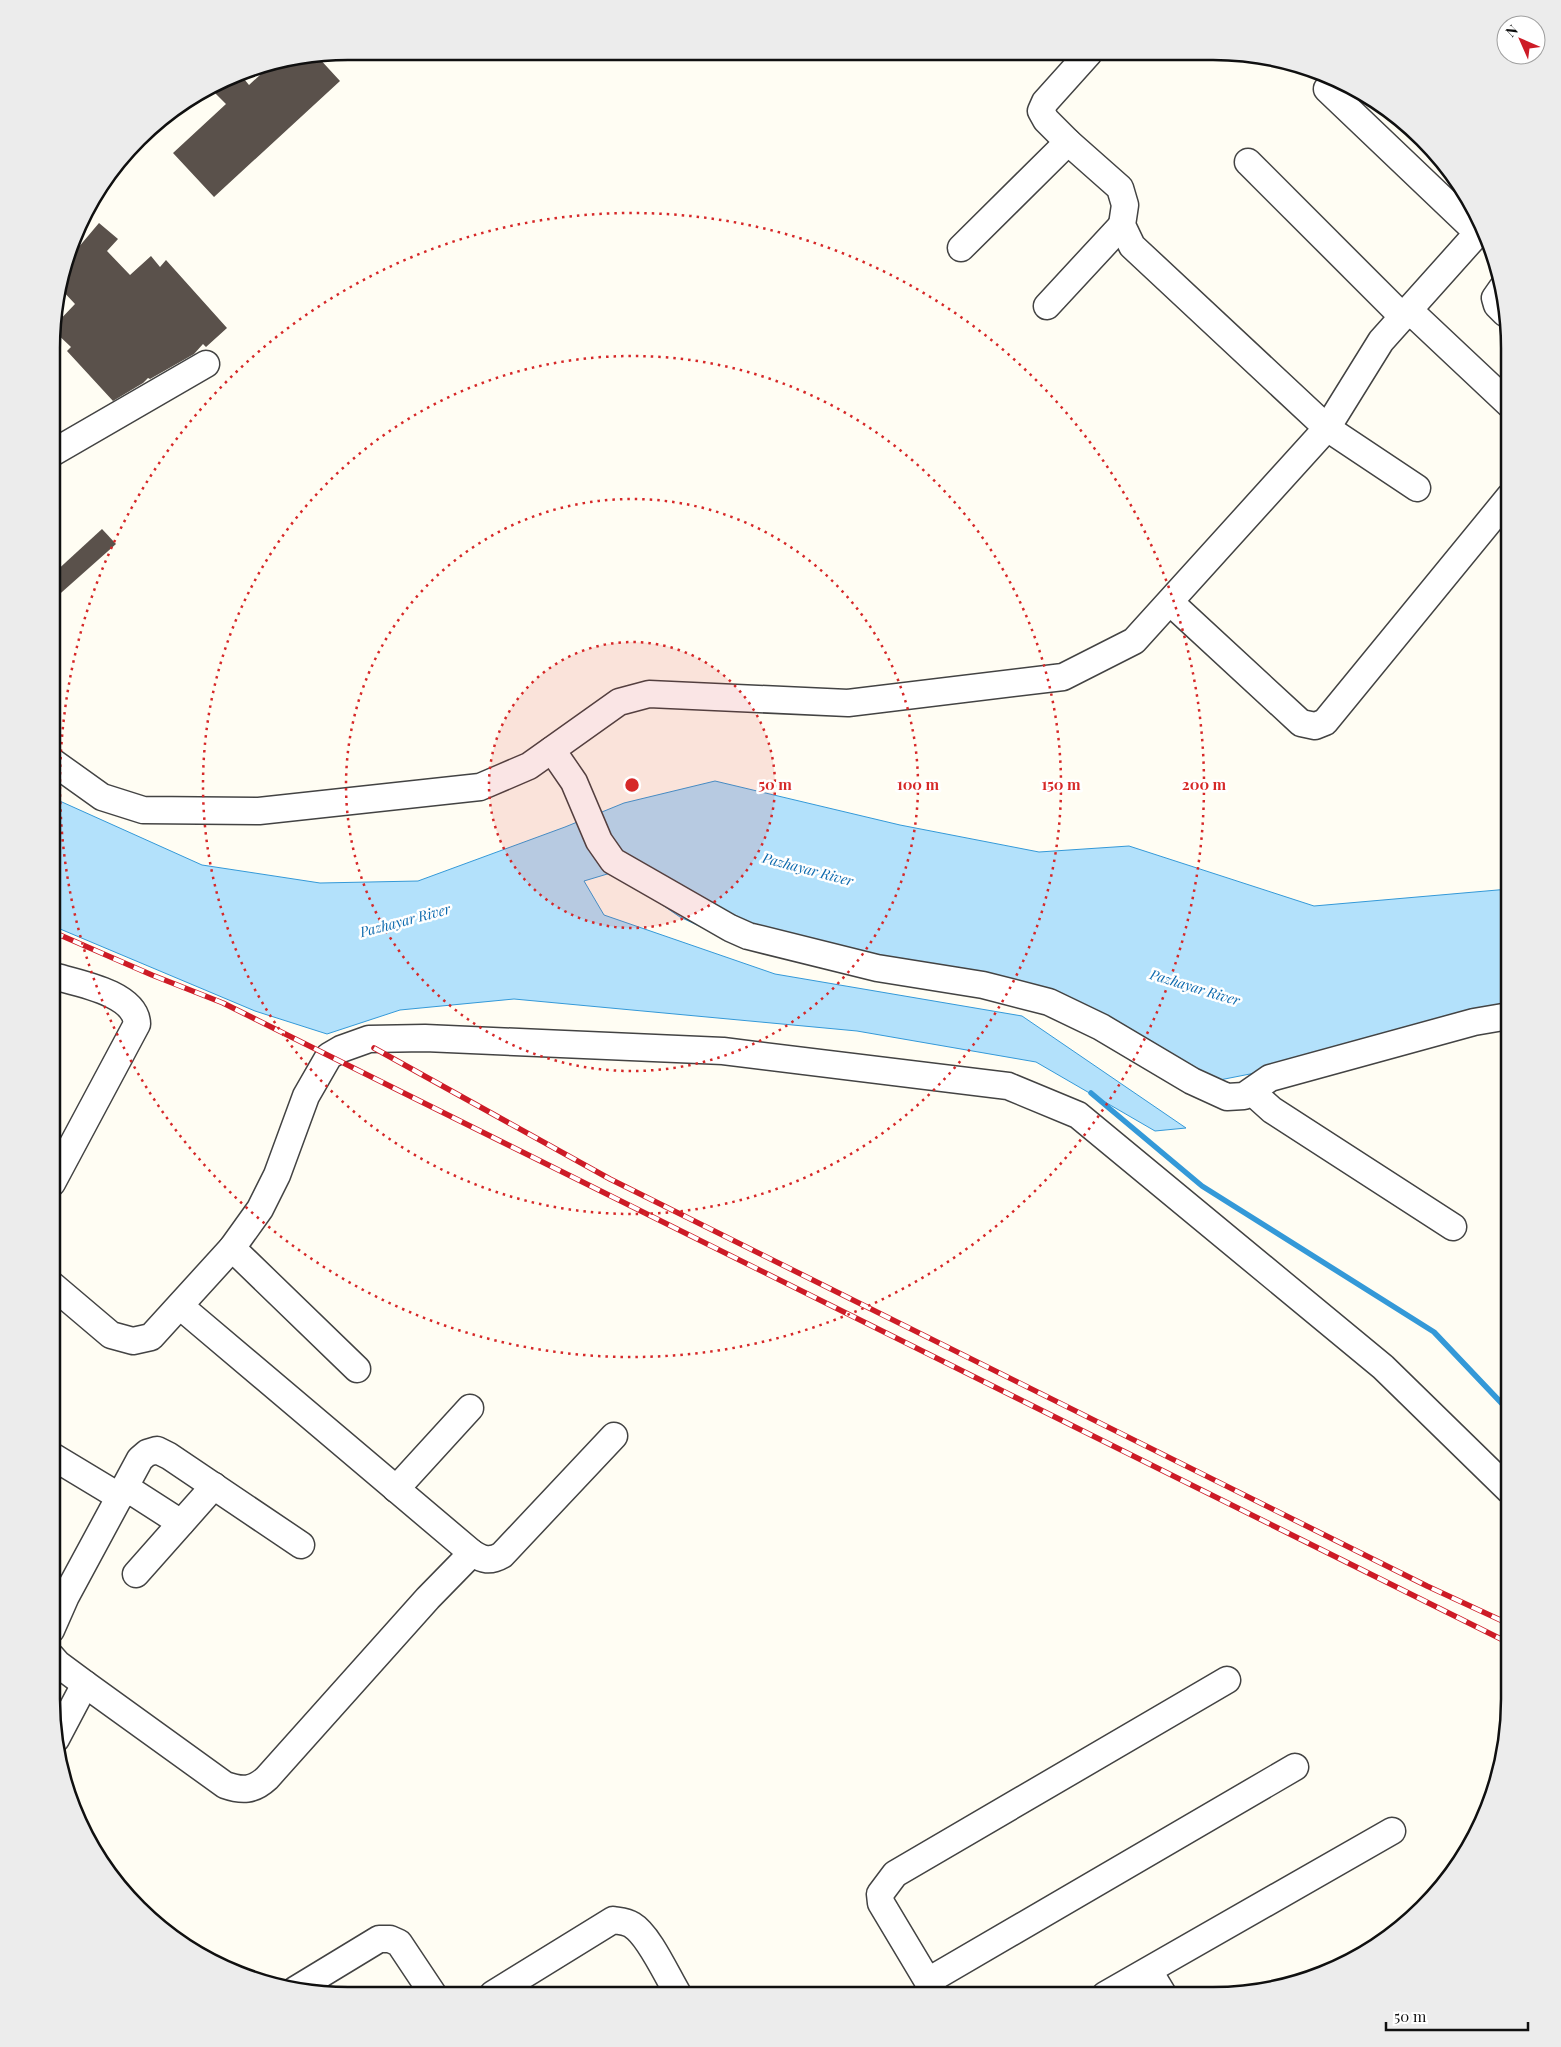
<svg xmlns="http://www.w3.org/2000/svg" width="1561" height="2047" font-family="'Playfair Display',serif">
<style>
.water{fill:#b3e1fb;stroke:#3499d8}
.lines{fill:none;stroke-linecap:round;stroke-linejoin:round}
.stream{stroke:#3499d8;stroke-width:5.5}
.building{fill:#5a514b}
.minor-casing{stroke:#434343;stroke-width:29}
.minor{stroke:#fff;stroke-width:26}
.rail-casing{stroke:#cd1b26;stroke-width:5.5}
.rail{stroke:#fff;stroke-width:4;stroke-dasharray:11;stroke-linecap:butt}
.ring{fill:none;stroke:#d62828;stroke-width:2.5;stroke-dasharray:2.5 5}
.labels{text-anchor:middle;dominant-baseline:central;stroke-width:5;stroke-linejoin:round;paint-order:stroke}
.water-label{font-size:14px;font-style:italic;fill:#0d6aae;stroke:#fff}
.rim{fill:none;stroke:#101010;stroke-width:2.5}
.centre{fill:#d62828;stroke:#fff;stroke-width:2.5}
.ring-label{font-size:15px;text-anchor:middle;font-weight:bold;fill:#d62828;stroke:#fff;stroke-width:5;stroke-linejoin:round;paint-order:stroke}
</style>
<rect width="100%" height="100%" fill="#fffdf3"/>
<polygon class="water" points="715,781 900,825 1039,852 1129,846 1314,906 1509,889 1509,1011 1417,1029 1250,1074 1184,1087 1069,1019 985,996 746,948 680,917 614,872 584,881 604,915 775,974 1022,1016 1186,1128 1155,1131 1036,1062 857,1031 514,999 400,1010 327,1034 255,1011 53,926 53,798 202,865 320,883 418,881 565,827 624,803"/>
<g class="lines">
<polyline class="stream" points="1091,1093 1202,1186 1434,1332 1509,1411"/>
</g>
<g class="building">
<polygon points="317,56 340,81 214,197 173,153 226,104 215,93 240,74 249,85 272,64"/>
<polygon points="99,223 118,239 107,251 130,275 151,256 160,267 166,260 227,328 206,347 203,344 194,354 150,379 148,378 143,383 113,401 67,351 71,347 54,331 54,326 75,304 61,289 72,255"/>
<polygon points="102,529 116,544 53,600 53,574"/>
</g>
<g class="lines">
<g class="minor-casing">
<g id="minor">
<polyline points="1089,53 1045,102 1041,111 1046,120 1068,142 1120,188 1125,205 1122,225 1132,246 1327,428 1417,488"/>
<polyline points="1327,89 1478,233"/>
<polyline points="1248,162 1403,317"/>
<polyline points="961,248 1068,142"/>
<polyline points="1502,288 1495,298 1497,305 1505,313"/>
<polyline points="1047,306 1122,225"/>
<polyline points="1409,310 1510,405"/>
<polyline points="54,452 206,364"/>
<polyline points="1170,602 1301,723 1315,726 1325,722 1510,496"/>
<polyline points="552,750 574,782 599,841 613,861 730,928 748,936 877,968 983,985 1049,1002 1101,1027 1192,1081 1227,1097 1244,1096 1270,1078 1474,1022 1509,1016"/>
<polyline points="53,762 102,797 143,810 259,811 480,787 529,766 619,702 649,694 848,703 1063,677 1134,641 1327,428 1381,341 1483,227"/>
<polyline points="1252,1092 1272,1110 1453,1227"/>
<path d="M52,1183L137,1024C136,993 77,983 53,976"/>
<polyline points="232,1248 357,1369"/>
<polyline points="52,1285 111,1335 133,1341 151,1337 232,1248 260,1209 277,1175 306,1096 329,1056 341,1049 369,1039 425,1038 723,1051 1008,1086 1078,1115 1383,1367 1509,1490"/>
<path d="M180,1306L472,1553C483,1560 490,1562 502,1555L614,1436"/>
<polyline points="52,1456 120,1497"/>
<polyline points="125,1487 181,1523"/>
<polyline points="396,1489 470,1408"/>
<polyline points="136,1574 214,1486"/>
<polyline points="51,1630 66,1596 140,1459 147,1453 157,1450 169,1456 301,1545"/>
<path d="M51,1656L58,1664L85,1684L225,1785C242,1791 253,1791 267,1778L428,1598L472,1553"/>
<polyline points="56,1739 85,1684"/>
<polyline points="1149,1971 1164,1996"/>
<polyline points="928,1981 1295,1767"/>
<polyline points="295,1990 379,1939 390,1939 399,1943 433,1994"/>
<path d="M493,1994L613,1920C619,1921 626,1921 632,1925C649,1935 667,1976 678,1994"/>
<polyline points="936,1995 881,1903 880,1894 895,1874 1227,1680"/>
<polyline points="1105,1995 1392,1831"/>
</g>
</g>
<use href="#minor" class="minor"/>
<g class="rail-casing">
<g id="rail">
<polyline points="53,932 152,975 223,1003 1509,1643"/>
<polyline points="374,1048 610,1179 1427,1586 1509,1624"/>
</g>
</g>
<use href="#rail" class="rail"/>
</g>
<circle cx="632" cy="785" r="143" fill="#d62828" fill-opacity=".12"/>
<g class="ring">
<circle cx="632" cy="785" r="143"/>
<circle cx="632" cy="785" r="286"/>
<circle cx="632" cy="785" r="429"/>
<circle cx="632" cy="785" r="572"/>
</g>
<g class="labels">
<g class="water-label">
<text transform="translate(808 869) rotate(15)">Pazhayar River</text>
<text transform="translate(405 920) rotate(-15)">Pazhayar River</text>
<text transform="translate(1195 987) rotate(17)">Pazhayar River</text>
</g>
</g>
<path d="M0 0H1561V2047H0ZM348 60H1213A288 288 0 0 1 1501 348V1699A288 288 0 0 1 1213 1987H348A288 288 0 0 1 60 1699V348A288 288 0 0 1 348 60Z" fill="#ececec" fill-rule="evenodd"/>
<path class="rim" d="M348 60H1213A288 288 0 0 1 1501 348V1699A288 288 0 0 1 1213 1987H348A288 288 0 0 1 60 1699V348A288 288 0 0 1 348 60Z"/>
<circle cx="632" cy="785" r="8" class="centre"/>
<g class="ring-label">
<text x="775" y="790">50 m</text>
<text x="918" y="790">100 m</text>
<text x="1061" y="790">150 m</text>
<text x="1204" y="790">200 m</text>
</g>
<g transform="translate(1521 40) rotate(315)"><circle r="24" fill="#ffffff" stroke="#9f9f9f"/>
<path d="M0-4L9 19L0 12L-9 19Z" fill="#cd1b26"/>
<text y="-8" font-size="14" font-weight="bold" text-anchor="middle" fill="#101010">N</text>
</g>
<path d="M1386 2022v8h142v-8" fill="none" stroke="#101010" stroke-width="2.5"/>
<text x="1394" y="2022" font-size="15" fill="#101010" stroke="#ffffff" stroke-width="4" paint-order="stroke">50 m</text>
</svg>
